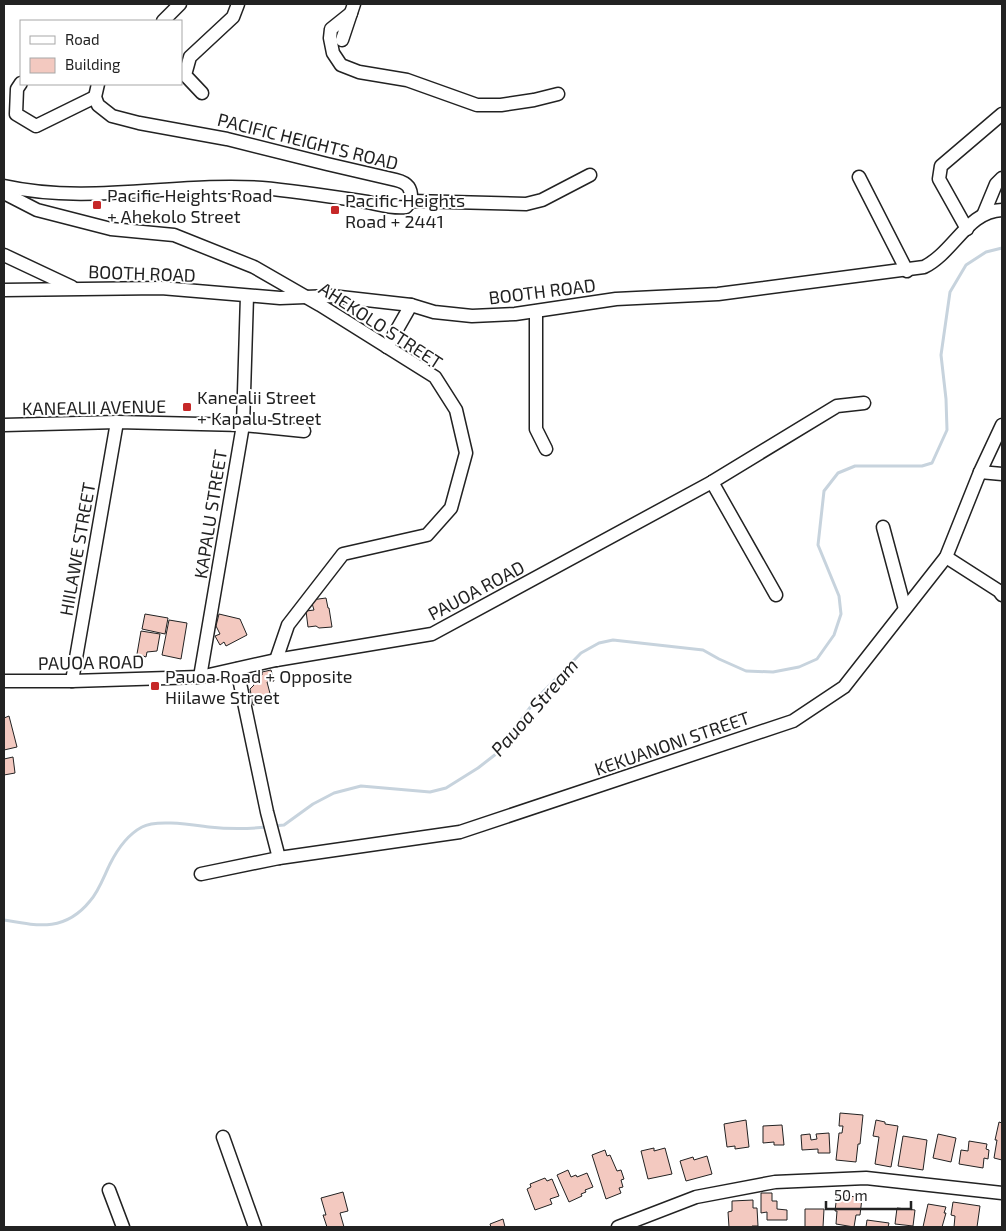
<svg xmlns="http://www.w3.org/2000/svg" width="1006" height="1231" font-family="'Exo 2',sans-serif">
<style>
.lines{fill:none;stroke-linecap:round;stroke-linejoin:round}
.stream{stroke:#c7d3dd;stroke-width:3}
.building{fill:#f3c9c0;stroke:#222}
.minor-casing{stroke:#222;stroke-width:15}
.minor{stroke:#fff;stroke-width:12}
.poi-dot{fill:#c62828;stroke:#fff;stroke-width:2}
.labels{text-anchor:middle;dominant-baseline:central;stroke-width:4;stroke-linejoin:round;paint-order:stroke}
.street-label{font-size:18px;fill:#222;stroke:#fff}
.poi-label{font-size:18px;fill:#222;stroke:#fff;text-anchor:start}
.water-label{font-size:19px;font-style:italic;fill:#222;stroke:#fff}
</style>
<rect width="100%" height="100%" fill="#fff"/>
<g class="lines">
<g class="stream">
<polyline points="273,826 284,825 313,804 334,793 361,786 430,792 446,788 478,768 496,754 537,698 581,653 599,643 613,640 703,650 719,659 746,671 773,672 799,667 817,659 834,635 841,614 839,596 818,545 824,491 838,473 855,466 922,466 932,463 947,430 946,399 941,355 950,292 966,265 986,252 1002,248"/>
<path d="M4,920C38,926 65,932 90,901C99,891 104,876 110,864C117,850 127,835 142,827C156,819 193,825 209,827C228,829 248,829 267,827"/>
</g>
</g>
<g class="building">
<polygon points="326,598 328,608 329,608 332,627 319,628 316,626 308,627 306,611 314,610 311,600"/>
<polygon points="145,614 168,618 165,634 142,629"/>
<polygon points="219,614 240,619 247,635 226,646 224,642 220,645 215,636 220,634 216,626"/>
<polygon points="169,620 187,623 181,659 162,655"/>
<polygon points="141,631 160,634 157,651 147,652 146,657 137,654"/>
<polygon points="271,670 274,681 267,682 272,701 253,705 250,689 254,685 252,678 262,675 262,672"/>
<polygon points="9,716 17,747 4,750 4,718"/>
<polygon points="13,757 15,773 4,775 4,759"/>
<polygon points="840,1113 863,1115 860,1144 858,1144 856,1162 836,1160 839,1133 842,1133 843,1126 839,1126"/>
<polygon points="746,1120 749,1147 735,1149 735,1146 727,1147 724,1124"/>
<polygon points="876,1120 885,1122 885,1124 898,1126 891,1167 875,1164 879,1137 873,1136"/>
<polygon points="999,1122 1002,1123 1002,1160 994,1158 997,1140 995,1140"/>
<polygon points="782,1125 784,1145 774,1145 774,1142 763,1143 763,1126"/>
<polygon points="829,1133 830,1153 818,1153 818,1149 802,1150 801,1135 810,1134 811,1140 817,1139 816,1134"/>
<polygon points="938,1134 956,1138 951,1162 933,1158"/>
<polygon points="903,1136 927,1140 923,1170 898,1166"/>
<polygon points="969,1141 987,1144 986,1149 989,1150 988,1159 984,1158 983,1168 959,1164 961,1150 968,1151"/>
<polygon points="654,1148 654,1151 665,1148 672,1174 648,1179 641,1151"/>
<polygon points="605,1150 607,1156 610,1155 617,1171 621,1170 624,1179 621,1180 623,1187 619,1188 621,1193 606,1199 592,1155"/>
<polygon points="707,1156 712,1174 686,1181 680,1161 693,1157 694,1160"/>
<polygon points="568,1170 571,1177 576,1175 577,1177 587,1173 593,1187 585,1190 586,1192 581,1194 582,1196 569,1202 557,1175"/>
<polygon points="545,1178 547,1181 552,1179 559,1196 550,1199 552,1204 535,1210 527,1189 531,1187 530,1184"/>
<polygon points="343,1192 348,1211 340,1213 344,1227 327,1227 323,1215 326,1215 321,1198"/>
<polygon points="761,1193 772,1193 772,1201 777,1201 777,1209 787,1210 787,1220 767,1220 767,1212 761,1213"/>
<polygon points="837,1194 862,1198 860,1215 856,1215 854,1227 836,1224 837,1211 835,1211"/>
<polygon points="753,1200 753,1208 757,1208 758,1226 752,1226 752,1227 729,1227 728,1212 732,1211 732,1201"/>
<polygon points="953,1202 980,1206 977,1227 954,1227 955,1216 951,1215"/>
<polygon points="928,1204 946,1207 944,1213 946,1213 942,1227 923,1227"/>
<polygon points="897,1208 915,1210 913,1226 895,1224"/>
<polygon points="805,1209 824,1209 823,1227 805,1227"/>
<polygon points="503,1219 505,1227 491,1227 490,1224"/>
<polygon points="867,1220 889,1223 888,1227 866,1227"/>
</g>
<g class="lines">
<g class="minor-casing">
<g id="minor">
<polyline points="351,13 331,29 330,38 333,53 341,65 359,72 407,80 477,105 501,105 534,100 558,94"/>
<polyline points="163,21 180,4"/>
<polyline points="342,40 354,4"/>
<polyline points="21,83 17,89 16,114 36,126 95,97"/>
<polyline points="202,93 185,75 190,57 233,17 238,4"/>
<polyline points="859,177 907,271"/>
<path d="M4,186C89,205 177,182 262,188C295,191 328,196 361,201C376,203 390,209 406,207L411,201C412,188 408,183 396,180L327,164L227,139L139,123L112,116L98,105L95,97L98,84"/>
<polyline points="4,193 37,210 111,229 174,235 254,267 320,305 435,377 456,410 466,453 451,508 427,535 343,554 288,625 276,660"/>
<polyline points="411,201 526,204 542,200 590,175"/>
<polyline points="984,213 996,184 1002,178"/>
<polyline points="967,229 939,179 941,166 1002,114"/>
<polyline points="4,255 72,287"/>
<path d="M4,290L161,288L280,298L331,296L411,305L434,312L472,316L515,314L616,299L718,294L924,267C954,252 968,211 1002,210"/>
<polyline points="536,312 536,429 546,449"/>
<polyline points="387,347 411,305"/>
<polyline points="4,425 117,422 243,425 304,431"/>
<polyline points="980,472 1002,474"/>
<polyline points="712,482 776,595"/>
<polyline points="883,527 905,609"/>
<polyline points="946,557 999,591 1002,595"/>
<polyline points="237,669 267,812 279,858"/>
<polyline points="200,677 243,425 247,296"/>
<polyline points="4,681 72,681 200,677 276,660 432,634 712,482 837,406 864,403"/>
<polyline points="72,681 117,422"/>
<polyline points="201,874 279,858 460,832 793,721 844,687 946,557 980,472 1002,425"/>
<polyline points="223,1137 255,1227"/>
<polyline points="109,1190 123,1227"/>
<polyline points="618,1227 696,1197 775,1182 866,1178 1002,1193"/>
</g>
</g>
<use href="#minor" class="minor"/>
</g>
<g class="poi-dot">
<rect x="92" y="200" width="10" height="10" rx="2.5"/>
<rect x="330" y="205" width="10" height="10" rx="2.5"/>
<rect x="182" y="402" width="10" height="10" rx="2.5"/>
<rect x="150" y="681" width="10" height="10" rx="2.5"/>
</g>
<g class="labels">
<g class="street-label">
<text transform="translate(308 141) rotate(14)">PACIFIC HEIGHTS ROAD</text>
<text transform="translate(142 273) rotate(2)">BOOTH ROAD</text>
<text transform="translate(542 291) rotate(-7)">BOOTH ROAD</text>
<text transform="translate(381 325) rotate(33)">AHEKOLO STREET</text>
<text transform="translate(94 407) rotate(-1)">KANEALII AVENUE</text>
<text transform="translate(210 514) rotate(-81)">KAPALU STREET</text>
<text transform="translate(77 549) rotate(-80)">HIILAWE STREET</text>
<text transform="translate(476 590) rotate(-28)">PAUOA ROAD</text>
<text transform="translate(91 662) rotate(-1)">PAUOA ROAD</text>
<text transform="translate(672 743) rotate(-19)">KEKUANONI STREET</text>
</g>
<g class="poi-label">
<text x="107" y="195">Pacific Heights Road<tspan x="107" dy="21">+ Ahekolo Street</tspan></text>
<text x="345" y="200">Pacific Heights<tspan x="345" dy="21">Road + 2441</tspan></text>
<text x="197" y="397">Kanealii Street<tspan x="197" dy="21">+ Kapalu Street</tspan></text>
<text x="165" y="676">Pauoa Road + Opposite<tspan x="165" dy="21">Hiilawe Street</tspan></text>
</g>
<g class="water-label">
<text transform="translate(534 707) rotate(-49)">Pauoa Stream</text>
</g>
</g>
<rect width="1006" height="1231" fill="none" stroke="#222222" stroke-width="10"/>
<rect x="20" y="20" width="162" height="65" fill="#ffffff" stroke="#a7a7a7"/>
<rect x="30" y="36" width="25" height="8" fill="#ffffff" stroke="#a7a7a7"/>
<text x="65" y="45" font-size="15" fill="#222222">Road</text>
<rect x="30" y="58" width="25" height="15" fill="#f3c9c0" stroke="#a7a7a7"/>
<text x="65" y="70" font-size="15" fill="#222222">Building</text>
<path d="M826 1201v8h85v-8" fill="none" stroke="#222222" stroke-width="2.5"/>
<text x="834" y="1201" font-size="15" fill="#222222" stroke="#ffffff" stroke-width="4" paint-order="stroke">50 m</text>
</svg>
